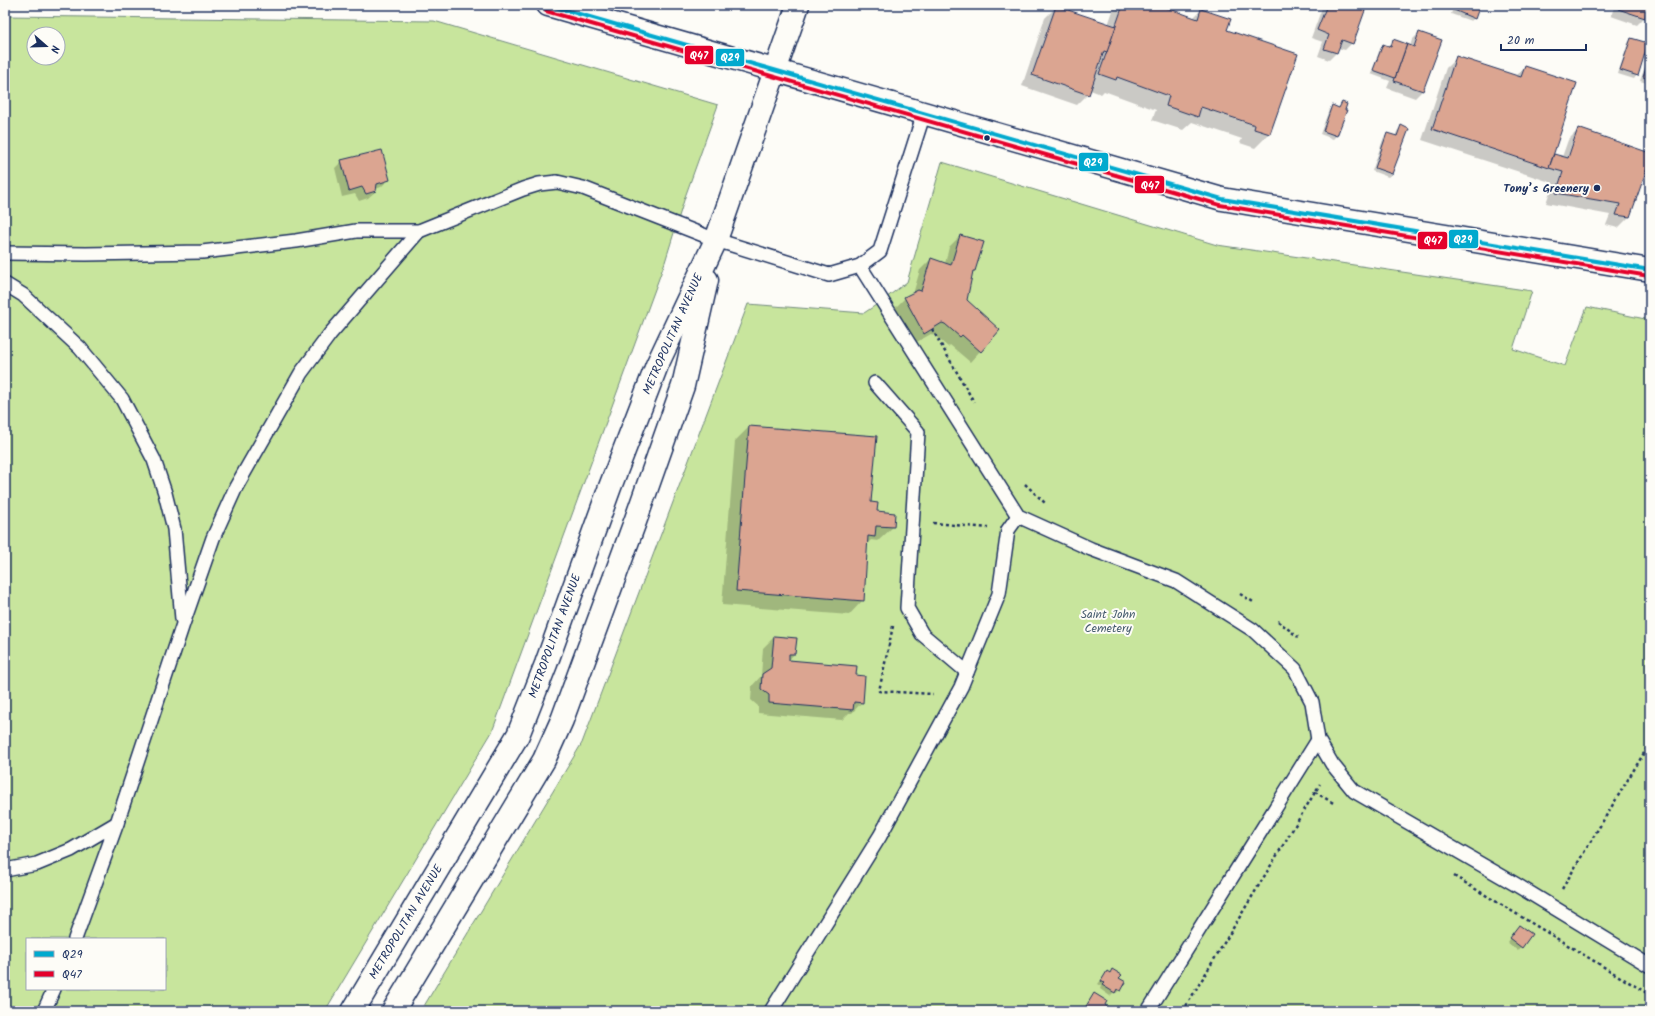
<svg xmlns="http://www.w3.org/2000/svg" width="1655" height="1016" font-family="Kalam,sans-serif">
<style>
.green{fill:#c8e59d;stroke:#728a7e;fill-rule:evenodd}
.shadow{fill:#0003}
.building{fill:#dba591;stroke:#1b2f5e}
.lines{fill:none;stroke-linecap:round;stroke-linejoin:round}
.service-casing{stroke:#1b2f5e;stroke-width:16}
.minor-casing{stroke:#1b2f5e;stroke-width:25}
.secondary-casing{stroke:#1b2f5e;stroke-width:25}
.path{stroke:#1b2f5e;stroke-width:2.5;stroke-dasharray:3 3;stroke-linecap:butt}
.service{stroke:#fdfcf7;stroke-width:13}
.minor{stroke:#fdfcf7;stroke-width:22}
.secondary{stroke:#fdfcf7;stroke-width:22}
.bus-1-casing{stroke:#fdfcf7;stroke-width:7}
.bus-2-casing{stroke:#fdfcf7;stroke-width:7}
.bus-1{stroke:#00a9ce;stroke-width:4}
.bus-2{stroke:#e4002b;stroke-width:4}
.bus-dot{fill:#1b2f5e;stroke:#fdfcf7;stroke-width:1.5}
.labels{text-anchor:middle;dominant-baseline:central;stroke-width:4;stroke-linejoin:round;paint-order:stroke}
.poi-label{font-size:12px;font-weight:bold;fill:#1b2f5e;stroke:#fdfcf7;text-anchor:end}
.street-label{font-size:12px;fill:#1b2f5e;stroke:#fdfcf7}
.park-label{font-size:12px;fill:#465c6e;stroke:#fdfcf7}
.line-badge{stroke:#fdfcf7;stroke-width:1.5}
.badge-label{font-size:11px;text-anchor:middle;font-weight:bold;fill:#fff}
</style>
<rect width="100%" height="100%" fill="#fdfcf7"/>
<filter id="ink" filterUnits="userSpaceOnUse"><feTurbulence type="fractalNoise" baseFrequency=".025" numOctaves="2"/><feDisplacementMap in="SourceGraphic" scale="8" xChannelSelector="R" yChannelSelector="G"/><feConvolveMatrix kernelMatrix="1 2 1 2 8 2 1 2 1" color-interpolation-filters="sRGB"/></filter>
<g filter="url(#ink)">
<g class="green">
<path d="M5,16L434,21L718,105L685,197L665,262L492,732L325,1011H5ZM34,34H58V58H34ZM27,939H165V989H27Z"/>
<polygon points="942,162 1217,245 1532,291 1513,349 1565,366 1587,307 1650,320 1650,1011 421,1011 582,743 748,304 864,313 882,301 907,282"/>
</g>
<g class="shadow">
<polygon points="1115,5 1155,5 1193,18 1201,10 1226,31 1296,55 1269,134 1255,148 1240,143 1242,139 1192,122 1183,130 1152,120 1156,110 1104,91 1101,94 1090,90 1088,94 1077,105 1022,86 1045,18 1056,7 1108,25"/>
<polygon points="1323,5 1366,5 1352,43 1345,50 1338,48 1336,53 1329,60 1318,56 1323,42 1311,38"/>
<polygon points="1454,5 1479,5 1474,18 1471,21 1451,14"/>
<polygon points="1615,5 1648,5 1644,18 1637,25 1611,16"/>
<polygon points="1419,33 1440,41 1422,91 1415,98 1387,88 1390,81 1371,74 1380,49 1384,45 1389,47 1394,40 1410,46 1412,40"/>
<polygon points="1631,39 1637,75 1634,79 1618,74 1628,43"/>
<polygon points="1650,56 1650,84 1640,81 1648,58"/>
<polygon points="1457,57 1516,76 1525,67 1553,154 1562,157 1568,140 1579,129 1650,154 1629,217 1618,228 1606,225 1610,215 1546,203 1553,183 1422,140 1446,68"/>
<polygon points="1342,103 1336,136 1333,139 1320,134 1329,110 1332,107 1338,109"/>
<polygon points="1401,127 1392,174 1388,177 1372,171 1384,137 1388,134 1395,136 1398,130"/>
<polygon points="342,161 388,180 381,187 376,189 376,191 368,198 359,201 355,194 342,197 335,168"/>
<polygon points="960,236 974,271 972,273 965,300 980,351 970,362 950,345 948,347 934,335 931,334 913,344 894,309 905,298 913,294 920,270 931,259 945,264 949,247"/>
<polygon points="749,427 876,512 893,527 878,541 871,540 867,544 863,600 849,615 722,605 735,441"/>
<polygon points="774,637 794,654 788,661 855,676 862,702 852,713 849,713 842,720 758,713 758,706 751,700 752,686 761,676 763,648"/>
<polygon points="1516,929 1521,947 1518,951 1507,942"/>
<polygon points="1107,972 1118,979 1120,990 1116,993 1114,992 1110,996 1100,989 1101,986 1098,984"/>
<polygon points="1094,994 1103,1005 1106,1011 1083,1011"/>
</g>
<g class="building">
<polygon points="1123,5 1159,5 1198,19 1201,9 1231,19 1227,30 1298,54 1270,134 1254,129 1255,125 1201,107 1198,117 1166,106 1169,96 1117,77 1116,80 1099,74"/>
<polygon points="1327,5 1367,5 1353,44 1342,40 1337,53 1324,49 1329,35 1317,30"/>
<polygon points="1456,5 1480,5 1475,19 1454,10"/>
<polygon points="1619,5 1649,5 1645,18 1618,9"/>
<polygon points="1056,6 1116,26 1107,52 1104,51 1089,95 1032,75"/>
<polygon points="1419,32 1442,40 1423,91 1394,81 1407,44 1414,47"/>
<polygon points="1631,38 1648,43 1638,76 1620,70"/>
<polygon points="1393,39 1407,44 1395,78 1373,70 1383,44 1391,47"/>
<polygon points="1456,56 1521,77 1525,66 1577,83 1549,168 1432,129"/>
<polygon points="1650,57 1650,80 1643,77"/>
<polygon points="1342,102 1347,104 1345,110 1347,110 1337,136 1323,131 1332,105 1339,108"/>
<polygon points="1401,125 1409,129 1392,174 1375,168 1387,133 1397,136"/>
<polygon points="1578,128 1650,153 1650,160 1630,217 1616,215 1620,204 1556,193 1563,172 1549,168 1554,154 1568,158"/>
<polygon points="382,150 390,180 377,184 376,191 366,194 362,187 349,191 341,160"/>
<polygon points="960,235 984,242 975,271 973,271 967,300 1000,330 981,352 962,335 960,337 945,324 942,323 924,334 904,297 918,290 921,291 931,258 951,265"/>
<polygon points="749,426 877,436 871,502 878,503 877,511 895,513 894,527 876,526 875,537 868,536 864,601 736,591"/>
<polygon points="774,636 797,638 795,654 789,654 789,660 857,666 856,675 865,676 863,703 854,702 853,710 769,703 769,695 761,689 762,674 771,668"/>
<polygon points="1519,925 1532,934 1522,948 1509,938"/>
<polygon points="1112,969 1122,975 1119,978 1126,982 1121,991 1117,989 1115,993 1102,985 1104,983 1101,981 1107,971 1110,973"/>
<polygon points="1094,993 1107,1001 1105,1005 1109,1008 1107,1011 1090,1011 1085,1008"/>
</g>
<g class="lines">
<g class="service-casing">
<g id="service">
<polyline points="5,253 86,254 202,252 296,241 356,231 419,231 523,189 539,184 557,182 583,188 716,240 829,275 860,266 880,251 924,113"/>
<polyline points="860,266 1018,516 1091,549 1176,581 1253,630 1295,669 1312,702 1318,740 1332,764 1354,791 1515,884 1650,966"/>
<polyline points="5,284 23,295 80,348 122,399 154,460 165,493 174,529 182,619"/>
<polyline points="875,383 918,432 907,608 922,634 967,672"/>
<polyline points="5,870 37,864 71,850 117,823"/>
<polyline points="75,939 117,823 183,624 213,538 236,487 301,373 330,334 419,231"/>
<polyline points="44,1011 54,989"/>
<polyline points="771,1011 880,836 961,687 999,594 1008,530 1018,516"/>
<polyline points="1148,1011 1318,740"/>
</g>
</g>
<g class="minor-casing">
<polyline id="minor" points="548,5 1222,199 1650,270"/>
</g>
<g class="secondary-casing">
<g id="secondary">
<polyline points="353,1011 518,735 546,664 610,487 657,365 716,240 798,5"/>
<polyline points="393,1011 544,760 562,720 636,519 683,386 707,280"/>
</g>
</g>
<g class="path">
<polyline points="932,329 974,402"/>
<polyline points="1025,484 1045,503"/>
<polyline points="933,523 988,528"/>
<polyline points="1240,594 1255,603"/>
<polyline points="1278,621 1298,637"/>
<polyline points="893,626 879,691 933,694"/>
<polyline points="1315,792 1335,804"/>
<polyline points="1454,876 1650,995"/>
<polyline points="1562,889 1650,743"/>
<polyline points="1183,1011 1320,784"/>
</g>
<use href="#service" class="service"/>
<use href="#minor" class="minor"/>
<use href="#secondary" class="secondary"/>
<g class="bus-1-casing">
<polyline id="bus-1" points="548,5 1222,199 1650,270"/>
</g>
<g class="bus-2-casing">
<polyline id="bus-2" points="546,11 1220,205 1649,276"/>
</g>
<use href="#bus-1" class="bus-1"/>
<use href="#bus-2" class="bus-2"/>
</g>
</g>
<g class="bus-dot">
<circle cx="987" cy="138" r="3.5"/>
<circle cx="1597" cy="188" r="4"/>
</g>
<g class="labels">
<g class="poi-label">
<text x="1589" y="188">Tony’s Greenery</text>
</g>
<g class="street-label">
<text transform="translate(673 334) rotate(-66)">METROPOLITAN AVENUE</text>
<text transform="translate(555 636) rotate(-70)">METROPOLITAN AVENUE</text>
<text transform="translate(406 922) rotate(-59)">METROPOLITAN AVENUE</text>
</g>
<g class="park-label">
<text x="1108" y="614">Saint John<tspan x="1108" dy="14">Cemetery</tspan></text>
</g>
</g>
<g class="line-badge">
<rect x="684" y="45" width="30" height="20" rx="4" fill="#e4002b"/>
<rect x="715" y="48" width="30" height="19" rx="4" fill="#00a9ce"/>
<rect x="1078" y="152" width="31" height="20" rx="4" fill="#00a9ce"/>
<rect x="1134" y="175" width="31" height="19" rx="4" fill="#e4002b"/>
<rect x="1448" y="229" width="31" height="20" rx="4" fill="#00a9ce"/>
<rect x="1417" y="231" width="31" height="19" rx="4" fill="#e4002b"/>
</g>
<g class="badge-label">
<text x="699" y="59">Q47</text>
<text x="730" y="61">Q29</text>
<text x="1093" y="166">Q29</text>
<text x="1150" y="189">Q47</text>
<text x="1463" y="243">Q29</text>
<text x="1433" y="244">Q47</text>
</g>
<rect width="1655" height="1016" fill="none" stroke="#fdfcf7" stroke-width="20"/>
<rect x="10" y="10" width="1635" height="996" fill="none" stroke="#1b2f5e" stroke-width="1.5" filter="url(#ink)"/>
<rect x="26" y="938" width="140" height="52" fill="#fdfcf7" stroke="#a3aaba"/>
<rect x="34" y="951" width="20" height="6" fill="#00a9ce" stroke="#a3aaba"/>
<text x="62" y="958" font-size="12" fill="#1b2f5e">Q29</text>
<rect x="34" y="971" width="20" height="6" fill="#e4002b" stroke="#a3aaba"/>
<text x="62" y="978" font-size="12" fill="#1b2f5e">Q47</text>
<g transform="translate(46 46) rotate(110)"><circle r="19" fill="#fdfcf7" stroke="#a3aaba"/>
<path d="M0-3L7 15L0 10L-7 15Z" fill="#1b2f5e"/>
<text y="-6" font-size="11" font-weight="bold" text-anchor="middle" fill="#1b2f5e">N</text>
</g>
<path d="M1501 44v6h85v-6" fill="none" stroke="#1b2f5e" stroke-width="2"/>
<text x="1507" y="44" font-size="12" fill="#1b2f5e" stroke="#fdfcf7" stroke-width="3" paint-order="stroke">20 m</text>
</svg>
